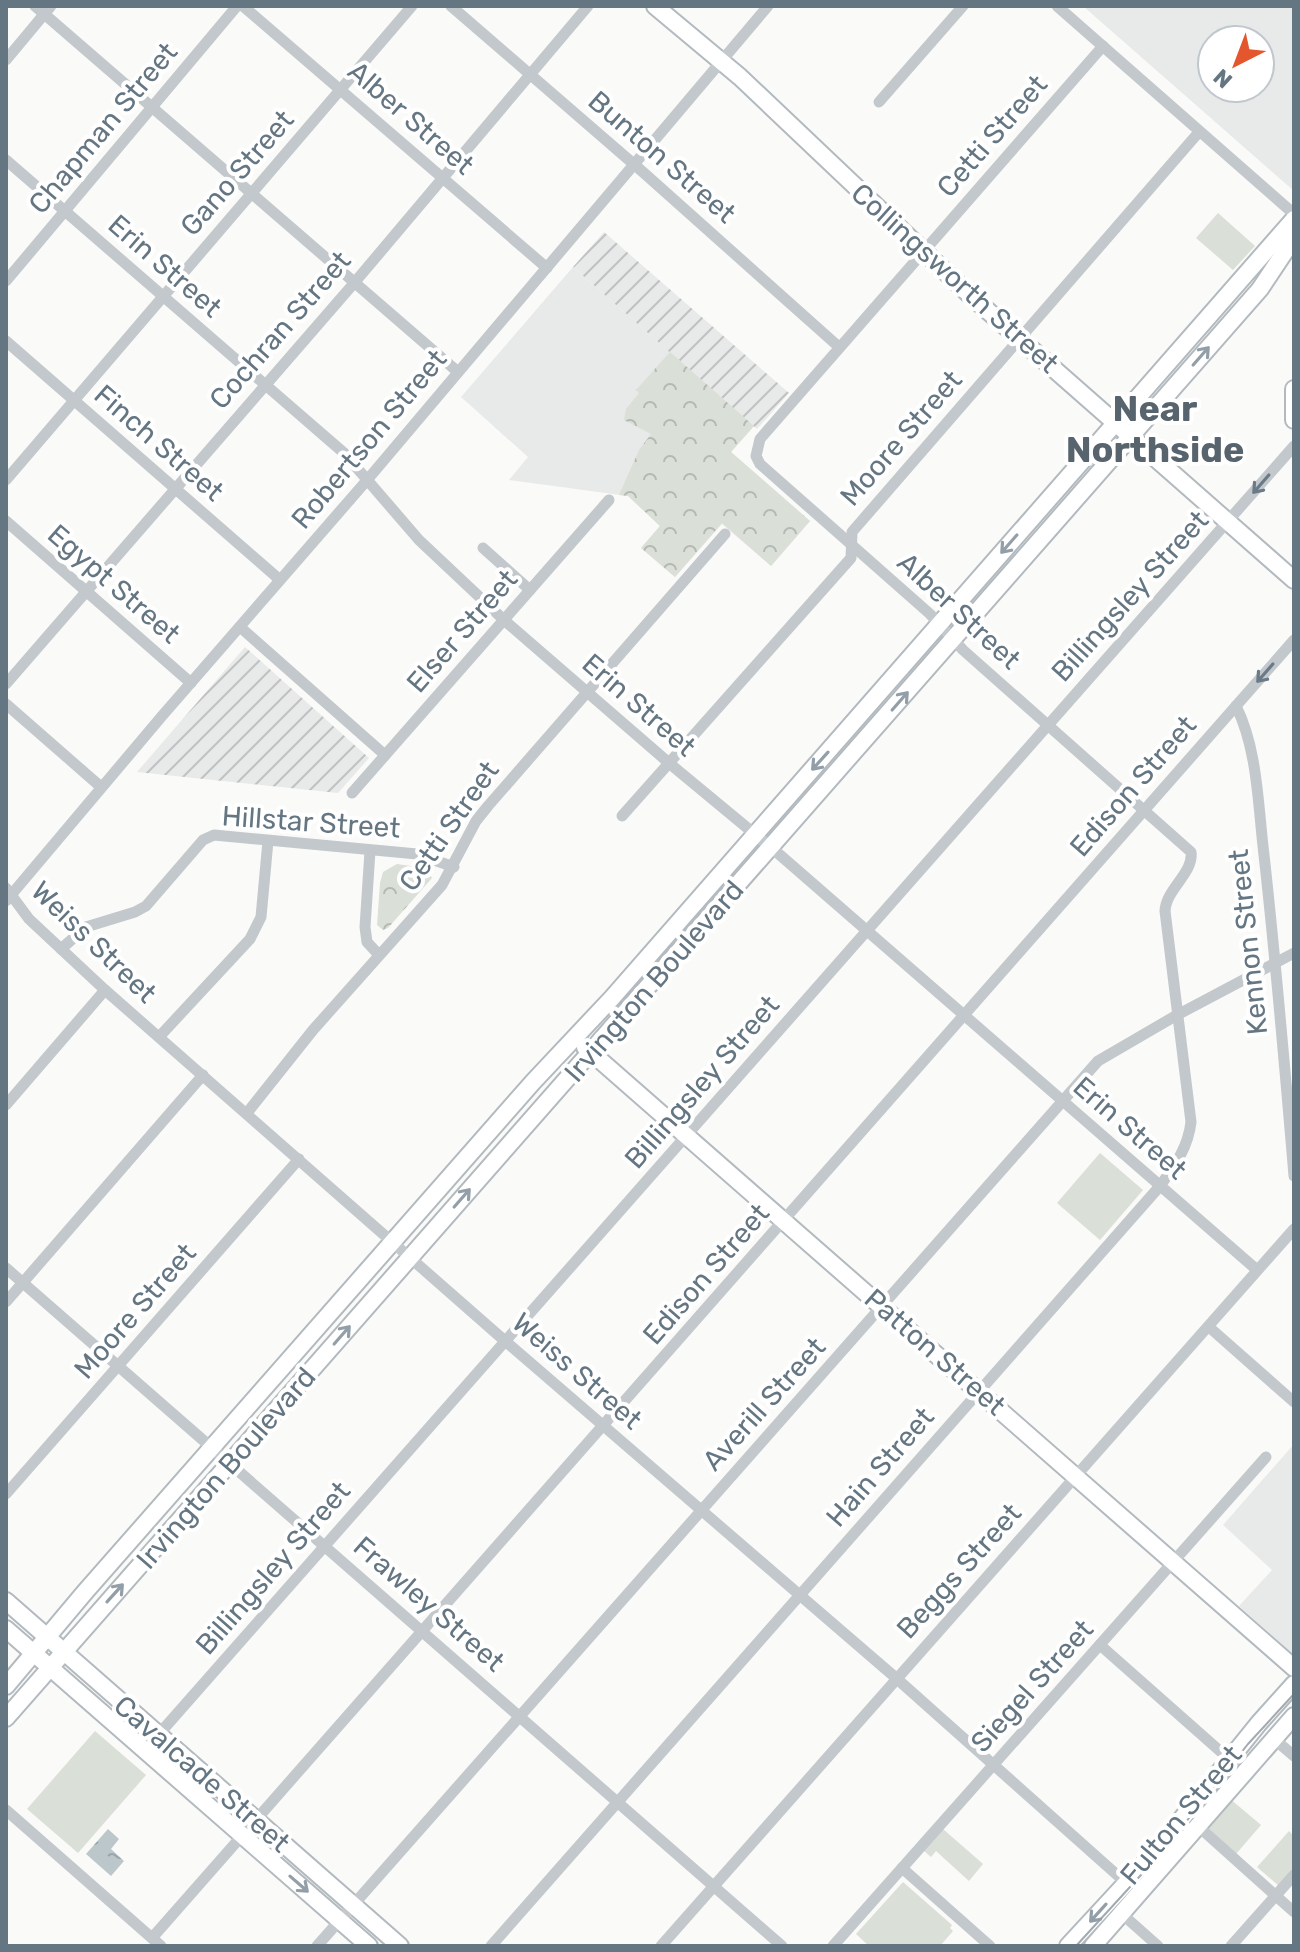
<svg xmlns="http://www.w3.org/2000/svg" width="1300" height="1952" font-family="Rubik,sans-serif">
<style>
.built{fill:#e8e9e9;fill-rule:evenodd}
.industrial{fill:url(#industrial-furrows)}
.grass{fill:#dadfd7}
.park{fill:url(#park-crowns)}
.water{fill:url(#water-ripples)}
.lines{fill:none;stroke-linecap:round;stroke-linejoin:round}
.secondary-casing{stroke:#b3babf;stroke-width:20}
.street{stroke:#c3c8cc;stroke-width:11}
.secondary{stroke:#fff;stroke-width:16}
.tram{stroke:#a2aab0;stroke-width:2}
.oneway{stroke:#939fa8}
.oneway2{stroke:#6a7a87}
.labels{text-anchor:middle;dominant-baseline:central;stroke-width:8;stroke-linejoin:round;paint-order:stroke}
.street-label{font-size:28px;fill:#657683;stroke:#fff}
.district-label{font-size:36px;font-weight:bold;fill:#57646e;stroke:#fff}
</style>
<defs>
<pattern id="industrial-furrows" width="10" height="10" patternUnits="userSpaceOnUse" patternTransform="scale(2)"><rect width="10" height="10" fill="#e8e9e9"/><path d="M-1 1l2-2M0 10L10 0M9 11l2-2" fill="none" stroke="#c0c1c2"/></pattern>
<pattern id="park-crowns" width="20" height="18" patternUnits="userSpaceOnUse" patternTransform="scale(2)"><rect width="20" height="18" fill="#dadfd7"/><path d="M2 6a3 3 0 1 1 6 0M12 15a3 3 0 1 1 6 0" fill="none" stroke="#b4b9b4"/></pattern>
<pattern id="water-ripples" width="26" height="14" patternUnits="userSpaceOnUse" patternTransform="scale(2)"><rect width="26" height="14" fill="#bbc7cb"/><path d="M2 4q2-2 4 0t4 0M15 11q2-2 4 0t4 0" fill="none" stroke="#9ca6aa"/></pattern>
</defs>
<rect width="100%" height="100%" fill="#fafaf8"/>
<g class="built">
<path d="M1083,6H1294V191ZM1212,40H1260V88H1212Z"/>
<polygon points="573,267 754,426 731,452 810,521 771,566 722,524 675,577 641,548 660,526 628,496 509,480 528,457 461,397"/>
<polygon points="1294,1444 1294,1655 1239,1606 1272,1570 1223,1525"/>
</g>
<g class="industrial">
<polygon points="604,232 789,393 757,429 573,267"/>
<polygon points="245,647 369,758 338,793 137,772"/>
</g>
<g class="grass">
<polygon points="1218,213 1255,246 1233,270 1196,238"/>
<polygon points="1100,1153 1143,1190 1100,1240 1057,1203"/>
<polygon points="95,1731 146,1775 78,1853 27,1809"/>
<polygon points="1229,1798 1261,1825 1236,1854 1208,1828 1207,1823"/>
<polygon points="943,1829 983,1864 969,1881 936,1851 931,1857 924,1851"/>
<polygon points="1289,1831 1294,1836 1294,1869 1279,1886 1257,1867"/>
<polygon points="903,1882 952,1925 950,1928 953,1931 940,1946 869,1946 856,1934"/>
</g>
<g class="park">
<polygon points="670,352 754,426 731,452 810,521 771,566 722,523 675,577 641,548 660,526 628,496 619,495 639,450 651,434 624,420 626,409 639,393 636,390"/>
<polygon points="397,864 425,868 432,878 388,928 383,930 377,925 380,883 383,872"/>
</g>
<polygon class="water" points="108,1829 119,1839 111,1849 124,1861 111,1876 86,1854"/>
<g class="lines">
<g class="secondary-casing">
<g id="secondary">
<polyline points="655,6 740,77 972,297 1294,580"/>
<polyline points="1294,389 1294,420"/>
<polyline points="585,1047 1294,1668"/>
<polyline points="6,1601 400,1946"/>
<polyline points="6,1629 369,1946"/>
<polyline points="6,1686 85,1592 533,1082 612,998 1294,219"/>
<polyline points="6,1718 1260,289 1294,238"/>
<polyline points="1068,1946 1154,1853 1259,1723 1294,1684"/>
<polyline points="1093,1946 1294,1716"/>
</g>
</g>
<g class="street">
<polyline points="35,6 458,372"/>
<polyline points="243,6 547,268"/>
<polyline points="451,6 644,173 839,347"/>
<polyline points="1057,6 1294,214"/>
<polyline points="6,60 51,6"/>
<polyline points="879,102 963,6"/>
<polyline points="6,160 344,453 419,540 504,620 669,763 780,855 1257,1270"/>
<polyline points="6,281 237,6"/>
<polyline points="6,341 280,580"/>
<polyline points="6,480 412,6"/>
<polyline points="6,521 191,683"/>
<polyline points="483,548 530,590"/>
<polyline points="240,627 385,755"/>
<polyline points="6,684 355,282 588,6"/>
<polyline points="6,704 101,787"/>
<path d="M1236,706C1258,750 1258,807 1264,855C1276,962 1285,1069 1294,1176"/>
<polyline points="352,793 609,500"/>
<polyline points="622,816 851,558 852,532 1199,132"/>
<polyline points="370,851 365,927 367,942 379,955"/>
<polyline points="6,888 29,919 105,990 505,1341 896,1678 1125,1882"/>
<polyline points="6,901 162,716 368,479 768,6"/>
<polyline points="61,949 86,927 135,912 146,906 203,840 214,835 417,854 454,867"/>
<polyline points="159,1037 250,939 261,917 268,841"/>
<polyline points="6,1105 105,990"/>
<polyline points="247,1113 313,1030 442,885 476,821 488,806 725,534"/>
<polyline points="6,1268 782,1946"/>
<polyline points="6,1302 203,1075"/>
<polyline points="1209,1327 1294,1402"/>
<polyline points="6,1494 299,1159"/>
<polyline points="1100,1645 1229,1759"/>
<polyline points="1273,1738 1294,1756"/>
<polyline points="145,1750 1294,446"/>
<polyline points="6,1810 161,1946"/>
<polyline points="1199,1827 1294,1912"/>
<polyline points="902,1868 990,1946"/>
<polyline points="1122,1914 1158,1946"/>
<polyline points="152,1938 1294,640"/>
<polyline points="317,1946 1098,1061 1177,1015 1294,953"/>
<path d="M491,1946L1160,1186C1175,1165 1188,1148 1191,1122L1165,911C1166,889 1194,873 1191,852L963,650L930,614L760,464L756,456L760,439L1103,46"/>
<polyline points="661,1946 1294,1229"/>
<polyline points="833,1946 1266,1457"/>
<polyline points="1231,1946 1294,1875"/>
</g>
<use href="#secondary" class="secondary"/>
<polyline class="tram" points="1076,1946 1162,1852 1248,1744 1294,1694"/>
</g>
<defs><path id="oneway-shaft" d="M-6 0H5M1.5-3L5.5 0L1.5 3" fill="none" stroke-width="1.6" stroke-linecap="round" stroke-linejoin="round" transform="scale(2)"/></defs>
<g class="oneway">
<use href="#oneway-shaft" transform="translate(1201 356) rotate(-49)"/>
<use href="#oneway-shaft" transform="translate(1009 544) rotate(131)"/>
<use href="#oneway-shaft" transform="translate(900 701) rotate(-49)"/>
<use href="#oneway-shaft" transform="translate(820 761) rotate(132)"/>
<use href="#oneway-shaft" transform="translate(462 1198) rotate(-49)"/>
<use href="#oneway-shaft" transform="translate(342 1335) rotate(-49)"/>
<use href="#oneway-shaft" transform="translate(115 1593) rotate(-48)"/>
<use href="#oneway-shaft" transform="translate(299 1884) rotate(41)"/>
<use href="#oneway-shaft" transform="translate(1098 1913) rotate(132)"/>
</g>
<g class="oneway2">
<use href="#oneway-shaft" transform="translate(1261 484) rotate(131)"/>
<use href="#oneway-shaft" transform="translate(1265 673) rotate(131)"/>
</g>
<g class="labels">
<g class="street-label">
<text transform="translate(411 118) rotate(41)">Alber Street</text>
<text transform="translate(103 128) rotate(-50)">Chapman Street</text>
<text transform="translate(992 136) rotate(-49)">Cetti Street</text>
<text transform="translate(662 157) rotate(41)">Bunton Street</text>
<text transform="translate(237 173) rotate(-49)">Gano Street</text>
<text transform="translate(165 266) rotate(41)">Erin Street</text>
<text transform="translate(955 278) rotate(42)">Collingsworth Street</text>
<text transform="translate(280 330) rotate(-49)">Cochran Street</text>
<text transform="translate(901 438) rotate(-49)">Moore Street</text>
<text transform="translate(369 439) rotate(-50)">Robertson Street</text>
<text transform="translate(159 443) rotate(41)">Finch Street</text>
<text transform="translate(114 584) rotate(41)">Egypt Street</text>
<text transform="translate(1130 596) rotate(-48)">Billingsley Street</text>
<text transform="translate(959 611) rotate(43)">Alber Street</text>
<text transform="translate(462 631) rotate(-49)">Elser Street</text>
<text transform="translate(639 705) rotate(41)">Erin Street</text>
<text transform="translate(1133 786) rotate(-49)">Edison Street</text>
<text transform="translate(311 822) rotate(4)">Hillstar Street</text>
<text transform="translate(449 826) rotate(-55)">Cetti Street</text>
<text transform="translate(94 942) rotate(44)">Weiss Street</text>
<text transform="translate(1248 942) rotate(-96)">Kennon Street</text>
<text transform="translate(654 981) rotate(-49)">Irvington Boulevard</text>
<text transform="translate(702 1082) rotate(-49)">Billingsley Street</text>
<text transform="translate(1130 1128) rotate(41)">Erin Street</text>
<text transform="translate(706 1274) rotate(-49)">Edison Street</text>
<text transform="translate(135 1311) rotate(-49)">Moore Street</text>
<text transform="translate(935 1352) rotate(41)">Patton Street</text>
<text transform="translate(577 1371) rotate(41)">Weiss Street</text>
<text transform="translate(764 1404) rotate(-48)">Averill Street</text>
<text transform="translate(880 1467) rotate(-49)">Hain Street</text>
<text transform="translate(226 1468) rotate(-49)">Irvington Boulevard</text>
<text transform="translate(273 1568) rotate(-49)">Billingsley Street</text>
<text transform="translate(959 1571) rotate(-48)">Beggs Street</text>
<text transform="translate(429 1604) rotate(41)">Frawley Street</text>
<text transform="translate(1032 1686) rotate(-48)">Siegel Street</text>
<text transform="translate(202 1774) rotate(41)">Cavalcade Street</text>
<text transform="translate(1181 1815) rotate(-50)">Fulton Street</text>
</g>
<g class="district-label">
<text x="1155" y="408">Near<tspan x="1155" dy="41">Northside</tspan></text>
</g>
</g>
<rect width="1300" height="1952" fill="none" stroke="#657683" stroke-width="16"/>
<g transform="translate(1236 64) rotate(222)"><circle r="38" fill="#ffffff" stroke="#c1c8cd" stroke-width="2"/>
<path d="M0-6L14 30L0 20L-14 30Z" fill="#e4572e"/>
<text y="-12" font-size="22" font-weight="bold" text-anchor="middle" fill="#657683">N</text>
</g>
</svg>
